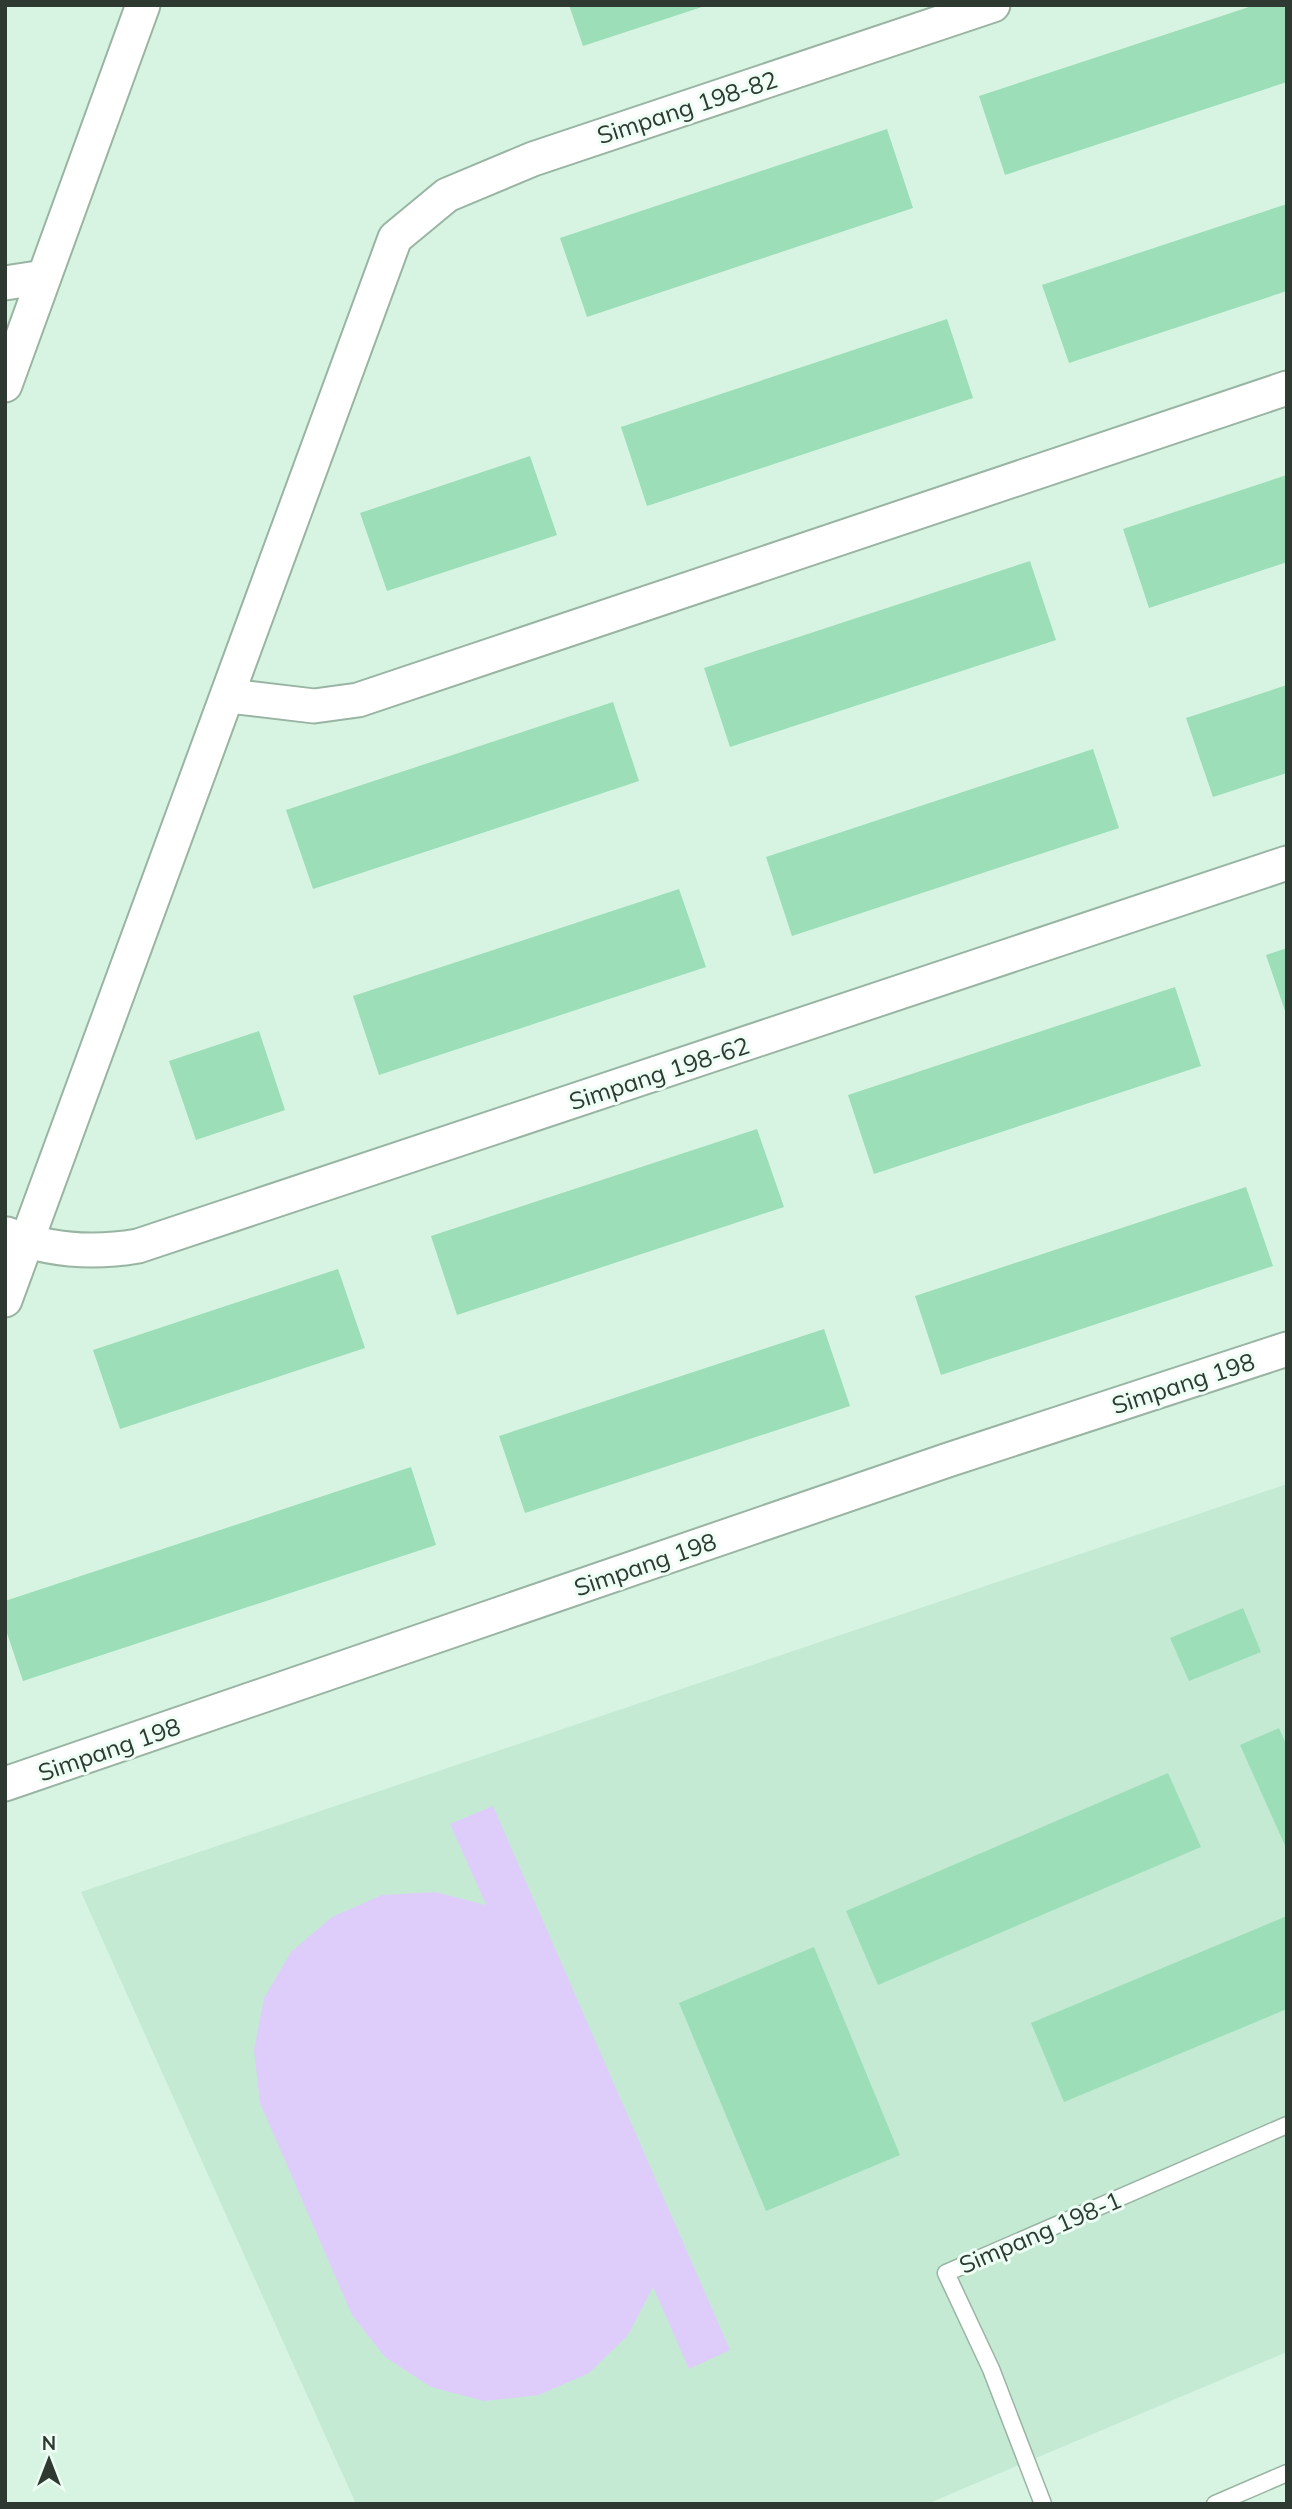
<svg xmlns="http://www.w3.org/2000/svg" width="1292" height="2509" font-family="Mulish,sans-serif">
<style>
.built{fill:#c5ead4}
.green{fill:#decdfa}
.building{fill:#9bdeb8}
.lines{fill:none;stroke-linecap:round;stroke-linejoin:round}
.service-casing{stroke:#99b4a3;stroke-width:19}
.minor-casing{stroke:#99b4a3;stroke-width:37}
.service{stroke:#fff;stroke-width:16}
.minor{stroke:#fff;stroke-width:33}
.labels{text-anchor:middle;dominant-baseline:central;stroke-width:6;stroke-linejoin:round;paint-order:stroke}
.street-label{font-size:24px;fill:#2e3932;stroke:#edfef4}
</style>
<rect width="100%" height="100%" fill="#d7f4e3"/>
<polygon class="built" points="1287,1484 1287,2352 927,2504 356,2504 81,1892"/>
<polygon class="green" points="493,1806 730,2350 689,2369 653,2287 628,2335 589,2373 539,2395 484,2401 431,2387 385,2357 352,2315 260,2103 254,2050 264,1998 291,1952 332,1917 382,1895 435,1892 486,1905 450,1824"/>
<g class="building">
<polygon points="569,5 705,5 705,6 583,46"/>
<polygon points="1255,5 1287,5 1287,82 1005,175 979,96"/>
<polygon points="887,129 913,208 587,317 560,238"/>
<polygon points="1287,204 1287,291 1069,363 1042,285"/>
<polygon points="947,319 973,398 647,506 621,427"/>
<polygon points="530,456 557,535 387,591 360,513"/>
<polygon points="1287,475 1287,562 1149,608 1123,529"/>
<polygon points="1030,561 1056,640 730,747 704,668"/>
<polygon points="1287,685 1287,773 1213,797 1186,718"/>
<polygon points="613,702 639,781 313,889 286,810"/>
<polygon points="1093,749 1119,828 792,936 766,857"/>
<polygon points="679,889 706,967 379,1075 353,996"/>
<polygon points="1287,948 1287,1014 1286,1014 1266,955"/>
<polygon points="1175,987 1201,1066 874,1174 848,1095"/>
<polygon points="259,1031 285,1110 196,1140 169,1061"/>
<polygon points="757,1129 784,1207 457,1315 431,1236"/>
<polygon points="1246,1187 1273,1266 941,1375 915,1296"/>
<polygon points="338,1269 365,1348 120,1429 93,1350"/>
<polygon points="824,1329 850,1406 525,1513 499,1436"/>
<polygon points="411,1467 436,1545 23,1681 5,1627 5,1601"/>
<polygon points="1243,1608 1261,1652 1189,1681 1170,1638"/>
<polygon points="1279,1728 1287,1746 1287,1850 1240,1745"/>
<polygon points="1168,1773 1201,1847 878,1985 846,1911"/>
<polygon points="1287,1916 1287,2009 1064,2102 1031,2023"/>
<polygon points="814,1947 900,2155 766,2211 679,2003"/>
</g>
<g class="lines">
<g class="service-casing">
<g id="service">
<polyline points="1043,2504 991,2369 946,2273 1287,2125"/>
<polyline points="1215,2504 1287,2473"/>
</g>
</g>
<g class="minor-casing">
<g id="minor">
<polyline points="5,283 44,277"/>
<polyline points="5,385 143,5"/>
<polyline points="229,696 314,706 358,700 1287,388"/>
<path d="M7,1234C50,1251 92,1254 138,1246L1287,863"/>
<polyline points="5,1300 395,238 447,195 533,159 993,5"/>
<polyline points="5,1784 948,1460 1287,1349"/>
</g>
</g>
<use href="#service" class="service"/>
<use href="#minor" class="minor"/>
</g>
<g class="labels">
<g class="street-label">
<text transform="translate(687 107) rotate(-18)">Simpang 198-82</text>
<text transform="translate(659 1073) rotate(-18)">Simpang 198-62</text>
<text transform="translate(1183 1383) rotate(-18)">Simpang 198</text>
<text transform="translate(645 1564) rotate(-19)">Simpang 198</text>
<text transform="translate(109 1749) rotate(-19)">Simpang 198</text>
<text transform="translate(1040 2232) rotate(-23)">Simpang 198-1</text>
</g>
</g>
<rect width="1292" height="2509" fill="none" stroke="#2e3932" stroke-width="14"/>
<g transform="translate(49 2460)" stroke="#edfef4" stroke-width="5" paint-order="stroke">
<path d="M0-5L12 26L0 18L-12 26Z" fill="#2e3932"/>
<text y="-10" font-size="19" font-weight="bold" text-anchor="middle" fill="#2e3932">N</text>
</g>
</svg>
